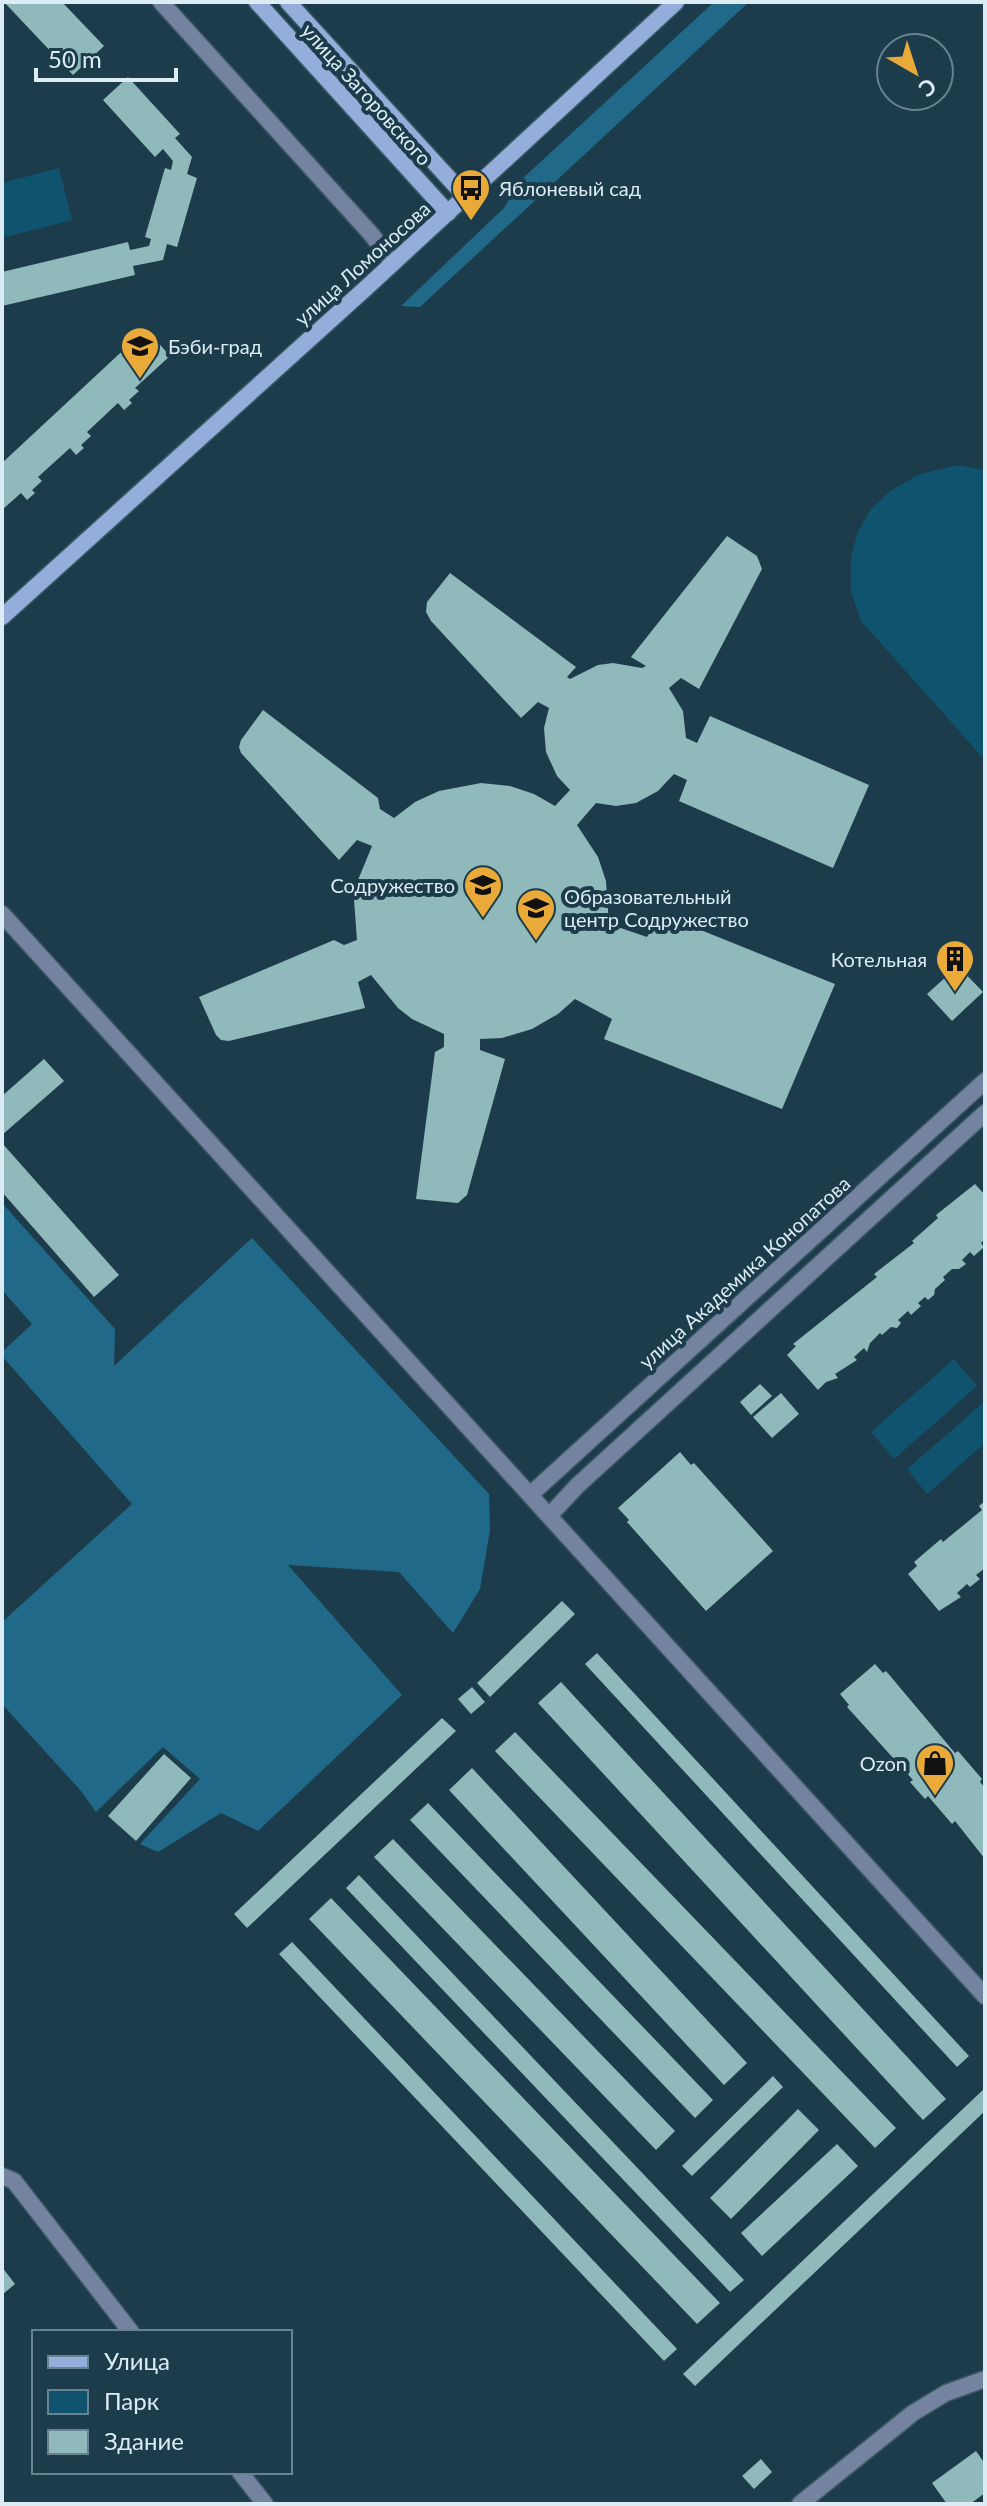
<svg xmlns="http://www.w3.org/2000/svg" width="987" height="2506" font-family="Lato,sans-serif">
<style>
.green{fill:#0f536f}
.forest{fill:#216988}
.building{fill:#8fb9bb}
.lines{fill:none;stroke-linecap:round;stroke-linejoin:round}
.street-casing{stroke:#3b5866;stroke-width:19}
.secondary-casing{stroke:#3b5866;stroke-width:19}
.street{stroke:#7383a0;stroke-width:16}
.secondary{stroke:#94addb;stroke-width:16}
.labels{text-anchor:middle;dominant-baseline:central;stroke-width:8;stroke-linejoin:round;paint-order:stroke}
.street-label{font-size:20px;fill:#dbecf5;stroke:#1d3c4b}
.poi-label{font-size:20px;fill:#dbecf5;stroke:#1d3c4b;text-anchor:start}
</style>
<rect width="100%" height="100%" fill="#1d3c4b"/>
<g class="green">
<polygon points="59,168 72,220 2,238 2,183"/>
<polygon points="958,465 985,470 985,760 861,621 851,592 851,557 857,534 870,510 890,491 920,474"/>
<polygon points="954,1359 977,1386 894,1459 871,1432"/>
<polygon points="983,1403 985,1443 927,1494 907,1469"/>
</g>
<g class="forest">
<polygon points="714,2 749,2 420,307 401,306 504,208 522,179"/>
<polygon points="2,1203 115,1329 114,1366 252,1238 489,1494 490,1530 480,1589 453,1633 399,1572 288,1565 402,1695 258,1831 221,1813 158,1852 140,1844 200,1779 163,1747 96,1812 81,1791 2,1704 2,1622 132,1504 2,1356 2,1352 32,1324 2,1290"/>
</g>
<g class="building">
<polygon points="4,2 62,2 104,46 73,75"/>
<polygon points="128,77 180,134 175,138 192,157 187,174 197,178 177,247 167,244 163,260 133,266 135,275 2,306 2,272 128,242 130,250 149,246 151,239 145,237 165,168 171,170 173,161 163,149 155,157 103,100"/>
<polygon points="146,329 170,356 135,388 139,391 129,400 132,403 124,410 118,403 87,432 91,436 81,445 84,448 76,455 70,448 38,477 42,481 32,490 35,493 27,500 21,493 2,510 2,463"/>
<polygon points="727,536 757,556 762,569 699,689 681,678 669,688 683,711 686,738 697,743 710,716 869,785 833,868 679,801 687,780 674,774 658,791 636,803 616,806 596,803 577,825 598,857 606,881 609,924 647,937 661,914 835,984 782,1109 604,1039 612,1019 575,999 558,1014 532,1029 502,1038 480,1039 480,1050 505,1059 467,1195 458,1203 416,1199 435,1052 444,1047 444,1034 412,1019 398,1008 371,975 358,982 365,1008 229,1041 221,1040 216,1035 199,997 334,940 344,945 357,940 354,900 358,880 372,846 357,840 339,860 241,753 239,747 241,740 263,710 378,798 380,809 394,818 415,802 439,791 481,783 510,786 534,794 555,806 570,790 557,776 546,752 544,728 549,708 538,702 521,718 431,621 426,612 427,602 450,573 576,667 567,677 570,679 598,665 613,663 642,668 646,666 631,657"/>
<polygon points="958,966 983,992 952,1021 927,994"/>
<polygon points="44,1059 64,1081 2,1135 2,1096"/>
<polygon points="2,1143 119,1275 94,1297 2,1192"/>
<polygon points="975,1184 985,1195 985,1239 981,1243 984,1247 974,1256 970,1252 962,1260 966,1264 959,1269 952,1269 943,1277 945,1280 935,1289 934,1295 928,1300 925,1297 918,1303 921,1306 911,1315 908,1311 898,1320 901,1323 897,1328 891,1327 882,1335 880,1333 870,1343 867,1352 864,1348 854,1357 857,1360 835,1374 838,1378 826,1382 818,1390 787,1355 796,1346 793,1344 877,1277 874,1274 914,1243 912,1241 938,1218 936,1215"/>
<polygon points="760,1384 772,1396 751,1415 740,1402"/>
<polygon points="781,1393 799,1414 772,1438 753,1417"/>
<polygon points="680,1452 691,1465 694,1463 773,1551 706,1611 627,1522 629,1520 618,1508"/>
<polygon points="985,1501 985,1568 976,1575 980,1579 970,1587 967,1584 957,1593 961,1597 939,1611 908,1574 917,1566 914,1562 941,1539 943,1542 982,1510 979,1506"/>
<polygon points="562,1601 575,1614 490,1697 477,1683"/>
<polygon points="597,1653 969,2056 957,2067 585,1664"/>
<polygon points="875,1664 883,1673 886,1671 955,1753 958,1751 982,1779 980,1782 985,1788 985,1859 955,1821 952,1824 928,1796 925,1799 910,1782 913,1780 847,1707 849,1705 840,1694"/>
<polygon points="561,1682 946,2099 923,2120 538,1703"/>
<polygon points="472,1687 485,1702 471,1714 458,1699"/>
<polygon points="442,1718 456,1731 247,1928 234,1914"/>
<polygon points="515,1732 896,2128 875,2148 495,1751"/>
<polygon points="164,1754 191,1778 136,1841 108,1816"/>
<polygon points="472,1768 747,2063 724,2085 449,1790"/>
<polygon points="428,1803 713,2100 695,2118 410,1820"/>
<polygon points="393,1839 675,2131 656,2150 374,1857"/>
<polygon points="359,1875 744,2280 730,2292 346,1888"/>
<polygon points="331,1898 720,2303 697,2324 309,1919"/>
<polygon points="292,1942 677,2349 664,2361 279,1954"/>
<polygon points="773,2076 783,2087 692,2176 682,2166"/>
<polygon points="985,2088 985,2111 695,2386 683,2374"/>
<polygon points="798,2109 819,2130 731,2219 710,2198"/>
<polygon points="837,2144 858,2166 762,2256 741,2233"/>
<polygon points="2,2267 15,2284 2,2295"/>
<polygon points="976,2451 985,2464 985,2493 970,2504 947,2504 932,2483"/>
<polygon points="761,2459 772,2472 754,2489 742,2476"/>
</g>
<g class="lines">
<g class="street-casing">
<g id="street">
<polyline points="161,2 372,235 393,263"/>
<polyline points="2,914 985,1996"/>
<polyline points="531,1494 985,1081"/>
<polyline points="550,1515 577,1486 985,1113"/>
<polyline points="2,2176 14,2181 131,2332"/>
<polyline points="240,2472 265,2504"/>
<polyline points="800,2504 913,2413 946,2393 985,2379"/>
</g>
</g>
<g class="secondary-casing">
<g id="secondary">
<polyline points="257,2 448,213"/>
<polyline points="288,2 465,196"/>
<polyline points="2,617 366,288 676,2"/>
</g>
</g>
<use href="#street" class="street"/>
<use href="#secondary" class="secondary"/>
</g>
<defs>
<g id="bus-pin" transform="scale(2)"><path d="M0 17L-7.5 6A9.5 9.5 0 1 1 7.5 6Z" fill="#eaaa39" stroke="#1d3c4b"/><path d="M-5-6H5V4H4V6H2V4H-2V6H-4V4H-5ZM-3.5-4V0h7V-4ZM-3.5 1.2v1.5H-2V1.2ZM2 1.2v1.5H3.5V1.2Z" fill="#111"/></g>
<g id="school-pin" transform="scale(2)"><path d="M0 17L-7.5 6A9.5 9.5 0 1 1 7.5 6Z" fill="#eaaa39" stroke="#1d3c4b"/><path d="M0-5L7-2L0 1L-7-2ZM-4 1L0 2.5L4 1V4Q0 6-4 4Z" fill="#111"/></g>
<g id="building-pin" transform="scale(2)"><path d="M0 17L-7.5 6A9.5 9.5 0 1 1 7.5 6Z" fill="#eaaa39" stroke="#1d3c4b"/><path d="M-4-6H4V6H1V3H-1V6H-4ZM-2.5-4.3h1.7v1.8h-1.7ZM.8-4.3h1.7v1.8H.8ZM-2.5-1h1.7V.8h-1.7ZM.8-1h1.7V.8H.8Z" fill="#111"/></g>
<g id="shop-pin" transform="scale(2)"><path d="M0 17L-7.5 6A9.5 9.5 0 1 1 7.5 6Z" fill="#eaaa39" stroke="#1d3c4b"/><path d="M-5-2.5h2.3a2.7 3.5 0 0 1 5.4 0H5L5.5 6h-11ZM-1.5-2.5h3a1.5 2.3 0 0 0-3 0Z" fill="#111"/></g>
</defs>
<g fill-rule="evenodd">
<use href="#bus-pin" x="471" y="188"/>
<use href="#school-pin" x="140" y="346"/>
<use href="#school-pin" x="483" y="885"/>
<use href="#school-pin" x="536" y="908"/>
<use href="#building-pin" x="955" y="959"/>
<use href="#shop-pin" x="935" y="1763"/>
</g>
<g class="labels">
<g class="street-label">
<text transform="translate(367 94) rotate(48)">улица Загоровского</text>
<text transform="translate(362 263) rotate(-42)">улица Ломоносова</text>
<text transform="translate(744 1272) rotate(-42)">улица Академика Конопатова</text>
</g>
<g class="poi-label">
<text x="499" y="188">Яблоневый сад</text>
<text x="168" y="346">Бэби-град</text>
<text x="455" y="885" text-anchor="end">Содружество</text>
<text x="564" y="896">Образовательный<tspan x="564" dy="23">центр Содружество</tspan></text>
<text x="927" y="959" text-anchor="end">Котельная</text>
<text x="907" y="1763" text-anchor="end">Ozon</text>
</g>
</g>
<rect width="987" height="2506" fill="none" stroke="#dbecf5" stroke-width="8"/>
<rect x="32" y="2330" width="260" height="144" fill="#1d3c4b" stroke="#69828f" stroke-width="2"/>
<rect x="48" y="2356" width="40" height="12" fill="#94addb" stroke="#69828f" stroke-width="2"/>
<text x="104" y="2370" font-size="24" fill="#dbecf5">Улица</text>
<rect x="48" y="2390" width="40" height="24" fill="#0f536f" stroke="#69828f" stroke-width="2"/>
<text x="104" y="2410" font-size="24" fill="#dbecf5">Парк</text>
<rect x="48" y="2430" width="40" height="24" fill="#8fb9bb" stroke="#69828f" stroke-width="2"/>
<text x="104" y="2450" font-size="24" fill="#dbecf5">Здание</text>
<g transform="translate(915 72) rotate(141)"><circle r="38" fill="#1d3c4b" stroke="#69828f" stroke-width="2"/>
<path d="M0-6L14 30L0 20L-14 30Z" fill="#eaaa39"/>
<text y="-12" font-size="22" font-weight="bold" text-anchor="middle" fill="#dbecf5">С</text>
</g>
<path d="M36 68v12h140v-12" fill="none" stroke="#dbecf5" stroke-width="4"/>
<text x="48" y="68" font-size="24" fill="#dbecf5" stroke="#1d3c4b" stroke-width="6" paint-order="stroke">50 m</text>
</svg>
